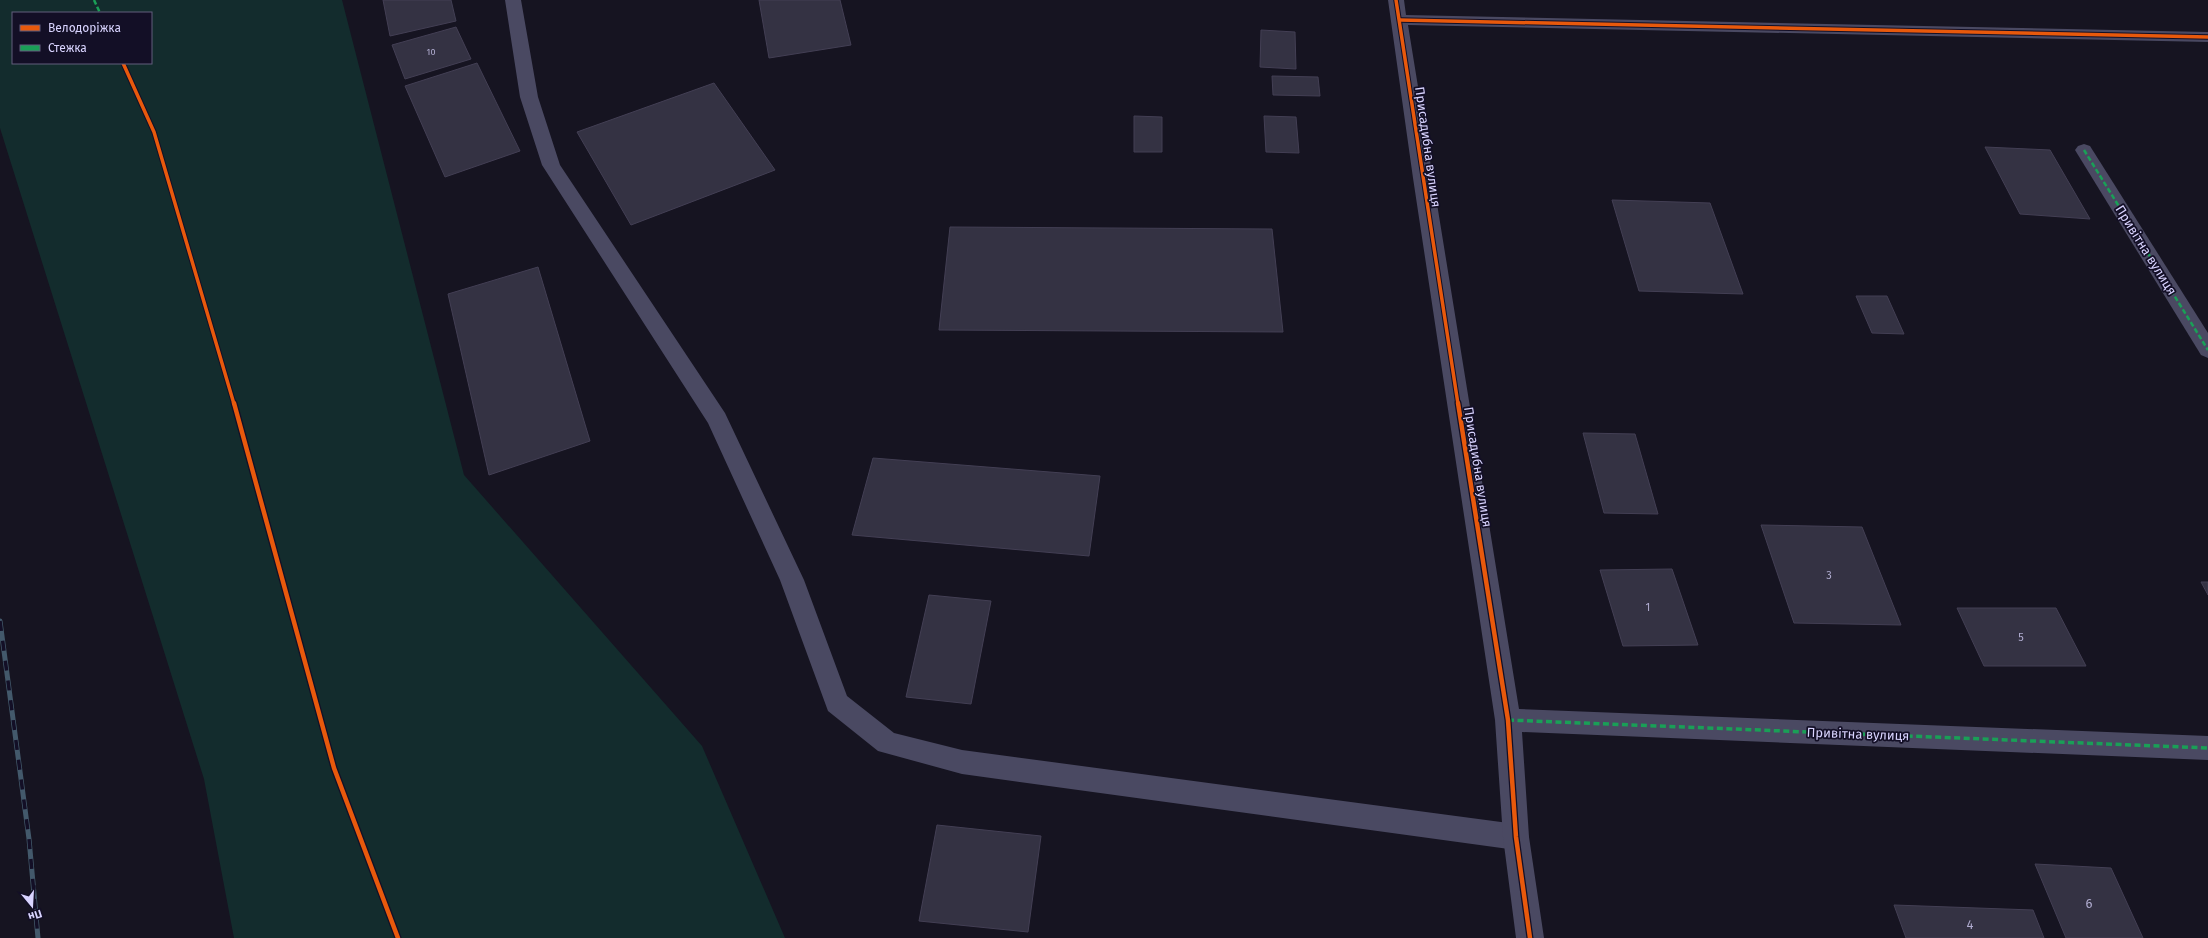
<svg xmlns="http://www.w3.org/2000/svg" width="2208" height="938" font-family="'Fira Sans',sans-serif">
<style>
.green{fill:#132c2d;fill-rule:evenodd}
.building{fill:#343243;stroke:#433f54}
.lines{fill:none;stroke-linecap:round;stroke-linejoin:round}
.lane{fill:#4a4962;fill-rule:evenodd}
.street{fill:#4a4962;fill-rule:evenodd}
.rail-casing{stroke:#43596b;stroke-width:5}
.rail{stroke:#130f26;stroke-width:3.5;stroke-dasharray:10;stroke-linecap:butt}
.quiet-far1{stroke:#1a9f57;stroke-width:2.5;stroke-dasharray:5 2.5;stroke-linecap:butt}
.quiet{stroke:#1a9f57;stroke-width:3.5;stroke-dasharray:6 3.5;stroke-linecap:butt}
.cycleway-far1-casing{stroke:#130f26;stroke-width:5.5}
.cycleway-casing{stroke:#130f26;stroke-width:7}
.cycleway-far1{stroke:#e8590c;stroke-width:3.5}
.cycleway{stroke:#e8590c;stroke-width:4.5}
.labels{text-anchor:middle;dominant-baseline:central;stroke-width:3.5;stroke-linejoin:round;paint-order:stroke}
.far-number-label{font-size:9px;fill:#b0acd0}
.number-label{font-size:11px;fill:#b0acd0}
.street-label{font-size:13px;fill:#d9d4ff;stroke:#130f26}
.near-number-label{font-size:13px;fill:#b0acd0}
</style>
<rect width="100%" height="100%" fill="#161421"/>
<path class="green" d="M0,0H342L464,475L702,746L785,938H234L204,779L0,128ZM13,13H151V63H13Z"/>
<g class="building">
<polygon points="383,0 451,0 456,21 390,36"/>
<polygon points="759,0 840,0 851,45 769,58"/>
<polygon points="456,27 471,59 405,79 392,45"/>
<polygon points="1261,30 1295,32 1296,69 1260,67"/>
<polygon points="477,63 520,151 445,177 405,86"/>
<polygon points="1272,76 1318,77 1320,96 1273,95"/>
<polygon points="714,83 775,170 631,225 577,132"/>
<polygon points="1134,116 1162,117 1162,152 1134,152"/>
<polygon points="1264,116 1296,117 1299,153 1266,152"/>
<polygon points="1985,147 2050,150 2090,219 2020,214"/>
<polygon points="1612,200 1710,203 1743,294 1639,291"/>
<polygon points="950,227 1272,229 1283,332 939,330"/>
<polygon points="538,267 590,441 489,475 448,294"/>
<polygon points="1856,296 1887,296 1904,334 1872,333"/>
<polygon points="1583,433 1635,434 1658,514 1604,513"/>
<polygon points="873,458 1100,476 1089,556 852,535"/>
<polygon points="1761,525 1862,527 1901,625 1794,623"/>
<polygon points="1672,569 1698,645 1623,646 1600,570"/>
<polygon points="2201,582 2208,582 2208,595"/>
<polygon points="929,595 991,601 971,704 906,697"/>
<polygon points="1957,608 2056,608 2086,666 1984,666"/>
<polygon points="937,825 1041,836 1028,932 919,921"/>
<polygon points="2035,864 2111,868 2143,938 2066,938"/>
<polygon points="1894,905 2033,910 2044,938 1906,938"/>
</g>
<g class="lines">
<polygon class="lane" points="505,0 521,0 538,97 560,165 725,413 804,580 847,696 894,733 962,750 1516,824 1525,828 1529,837 1525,846 1516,850 962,774 878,751 828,711 780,580 708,423 542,165 520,97"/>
<g class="street">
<polygon points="1388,0 1404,0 1406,15 2208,32 2208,42 1408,25 1519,709 2208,736 2208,760 1522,732 1529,837 1544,938 1516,938 1503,837 1495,720 1413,178"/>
<polygon points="2084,144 2090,146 2208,333 2208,358 2201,355 2075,150 2078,146"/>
</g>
<g class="rail-casing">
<polyline id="rail" points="0,621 29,839 38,938"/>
</g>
<use href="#rail" class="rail"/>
<g class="quiet-far1">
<polyline points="94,0 100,13"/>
<polyline points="2084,150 2208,350"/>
</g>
<polyline class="quiet" points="1508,720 2208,748"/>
<g class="cycleway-far1-casing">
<g id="cycleway-far1">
<polyline points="1396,0 1458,404"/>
<polyline points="1400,20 2208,37"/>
<polyline points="123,63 154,132 234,404"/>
</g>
</g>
<g class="cycleway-casing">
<g id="cycleway">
<polyline points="234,403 334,768 398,938"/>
<polyline points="1458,403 1508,720 1516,837 1530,938"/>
</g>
</g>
<use href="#cycleway-far1" class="cycleway-far1"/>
<use href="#cycleway" class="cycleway"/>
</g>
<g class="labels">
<g class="far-number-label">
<text x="431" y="52">10</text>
</g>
<g class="number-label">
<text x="1829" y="575">3</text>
<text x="1648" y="607">1</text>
<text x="2021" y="637">5</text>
</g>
<g class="street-label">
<text transform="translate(1428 147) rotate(82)">Присадибна вулиця</text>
<text transform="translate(2146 250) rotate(58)">Привітна вулиця</text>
<text transform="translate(1478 467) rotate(81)">Присадибна вулиця</text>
<text transform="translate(1858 734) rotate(2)">Привітна вулиця</text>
</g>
<g class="near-number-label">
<text x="2089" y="903">6</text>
<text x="1970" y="924">4</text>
</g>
</g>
<rect x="12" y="12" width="140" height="52" fill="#130f26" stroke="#625e7d"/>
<rect x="20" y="25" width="20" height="6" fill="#e8590c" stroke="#625e7d"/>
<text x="48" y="32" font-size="12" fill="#d9d4ff">Велодоріжка</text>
<rect x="20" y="45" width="20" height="6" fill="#1a9f57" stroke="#625e7d"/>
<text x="48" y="52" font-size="12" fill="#d9d4ff">Стежка</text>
<g transform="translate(32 906) rotate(162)" stroke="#130f26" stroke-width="3" paint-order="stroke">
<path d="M0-3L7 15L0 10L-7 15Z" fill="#d9d4ff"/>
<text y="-6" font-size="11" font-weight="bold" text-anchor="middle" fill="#d9d4ff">Пн</text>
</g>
</svg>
